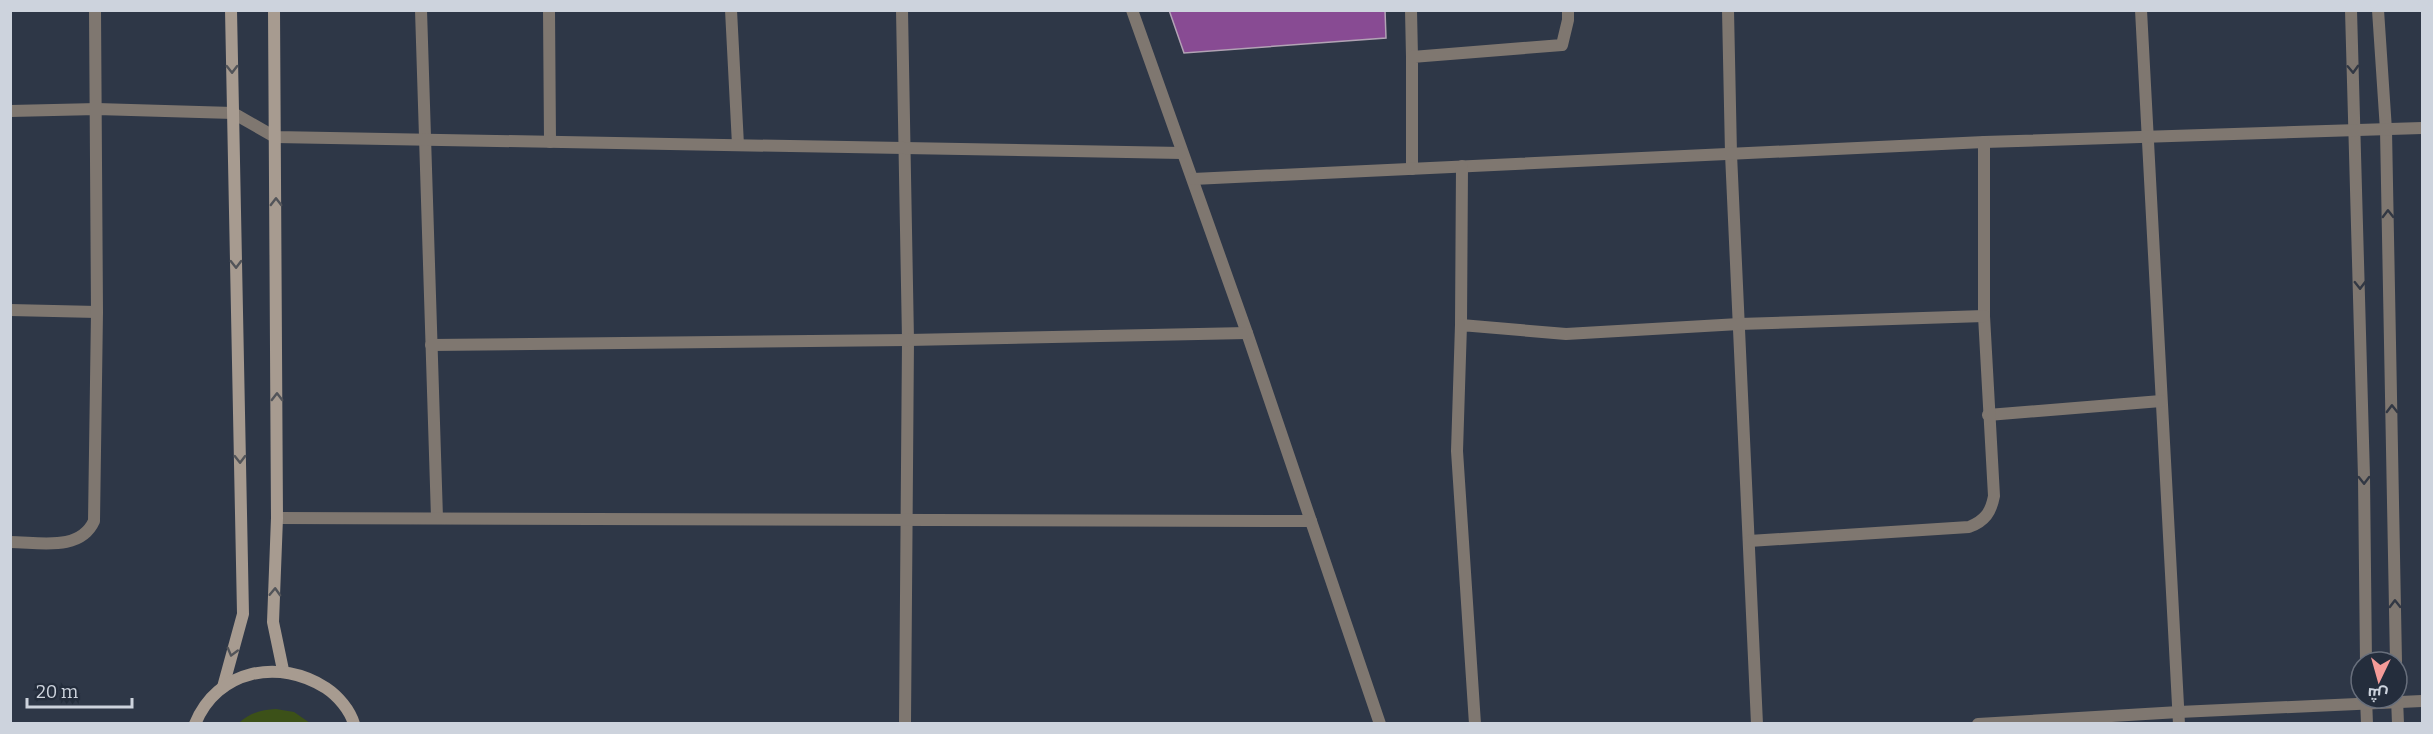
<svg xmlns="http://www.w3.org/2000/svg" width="2433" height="734" font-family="Bitter,Cairo,serif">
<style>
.green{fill:#3c5118}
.building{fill:#884b93;stroke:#b2a3b5;stroke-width:1.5}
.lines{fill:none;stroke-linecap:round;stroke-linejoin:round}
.street{stroke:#7f7770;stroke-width:12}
.secondary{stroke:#a79b90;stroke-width:12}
.oneway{stroke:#525459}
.oneway2{stroke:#323844}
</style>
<rect width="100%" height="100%" fill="#2e3747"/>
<path class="green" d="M276,709L294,712L310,723H239C249,713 261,710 276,709Z"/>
<polygon class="building" points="1169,10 1385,10 1386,38 1184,53"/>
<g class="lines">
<g class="street">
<polyline points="421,10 437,518"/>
<polyline points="549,10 550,142"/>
<polyline points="731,10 738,145"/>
<polyline points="902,10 908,340 905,724"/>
<polyline points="1132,10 1247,333 1380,724"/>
<polyline points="1411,10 1412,57"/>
<polyline points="1728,10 1731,154 1757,724"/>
<polyline points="2141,10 2179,724"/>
<polyline points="2351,10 2364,477 2366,662"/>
<polyline points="2378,10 2386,130 2396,662"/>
<polyline points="10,111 97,109 233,113 275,137 1182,153"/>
<polyline points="1412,169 1412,57 1562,45 1568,20 1568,10"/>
<polyline points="1193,179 1984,142 2422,128"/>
<polyline points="10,310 97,312"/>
<polyline points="1461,325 1462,166"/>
<polyline points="431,345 908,340 1247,333"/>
<polyline points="1988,415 2161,401"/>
<polyline points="277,518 1311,521"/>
<path d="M1749,541L1969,527C1985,521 1991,512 1994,496L1984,316V142"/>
<path d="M10,542C39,542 80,552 94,521L97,312L95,10"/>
<polyline points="2366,698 2367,724"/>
<polyline points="2397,698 2398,724"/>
<polyline points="1475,724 1457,451 1461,325 1566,334 1739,324 1984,316"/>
<polyline points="1978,724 2179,712 2422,701"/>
</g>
<g class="secondary">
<polyline points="274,10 277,518 273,622 283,670"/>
<polyline points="223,687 243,614 231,10"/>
<path d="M195,724C217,669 280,658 326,688C338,696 350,710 354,724"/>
</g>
</g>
<defs><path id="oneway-chevron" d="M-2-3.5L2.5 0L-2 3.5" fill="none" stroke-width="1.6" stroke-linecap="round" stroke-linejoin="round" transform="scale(1.5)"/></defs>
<g class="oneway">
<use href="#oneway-chevron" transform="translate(232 69) rotate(89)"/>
<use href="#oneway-chevron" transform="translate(276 202) rotate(-90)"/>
<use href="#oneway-chevron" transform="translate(236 264) rotate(89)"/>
<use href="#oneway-chevron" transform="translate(277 397) rotate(-90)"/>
<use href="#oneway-chevron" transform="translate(240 459) rotate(89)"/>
<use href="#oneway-chevron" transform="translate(275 592) rotate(-88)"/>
<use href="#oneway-chevron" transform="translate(232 652) rotate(105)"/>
</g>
<g class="oneway2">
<use href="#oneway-chevron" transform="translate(2353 69) rotate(88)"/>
<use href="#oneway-chevron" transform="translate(2388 214) rotate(-91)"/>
<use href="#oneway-chevron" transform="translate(2360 285) rotate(89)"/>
<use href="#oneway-chevron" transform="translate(2392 409) rotate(-91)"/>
<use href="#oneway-chevron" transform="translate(2364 480) rotate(89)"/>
<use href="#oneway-chevron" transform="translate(2395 604) rotate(-91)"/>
</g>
<rect width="2433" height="734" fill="none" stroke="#cdd3dd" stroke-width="24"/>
<g transform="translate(2379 680) rotate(185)"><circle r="28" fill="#242d3c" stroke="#686f7c" stroke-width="1.5"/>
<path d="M0-4.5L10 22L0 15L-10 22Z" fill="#f59b98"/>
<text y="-9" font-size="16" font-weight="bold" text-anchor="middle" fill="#cdd3dd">ش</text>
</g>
<path d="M27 698v9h105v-9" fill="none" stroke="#cdd3dd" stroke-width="3"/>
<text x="36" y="698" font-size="18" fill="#cdd3dd" stroke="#242d3c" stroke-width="4.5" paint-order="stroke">20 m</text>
</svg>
